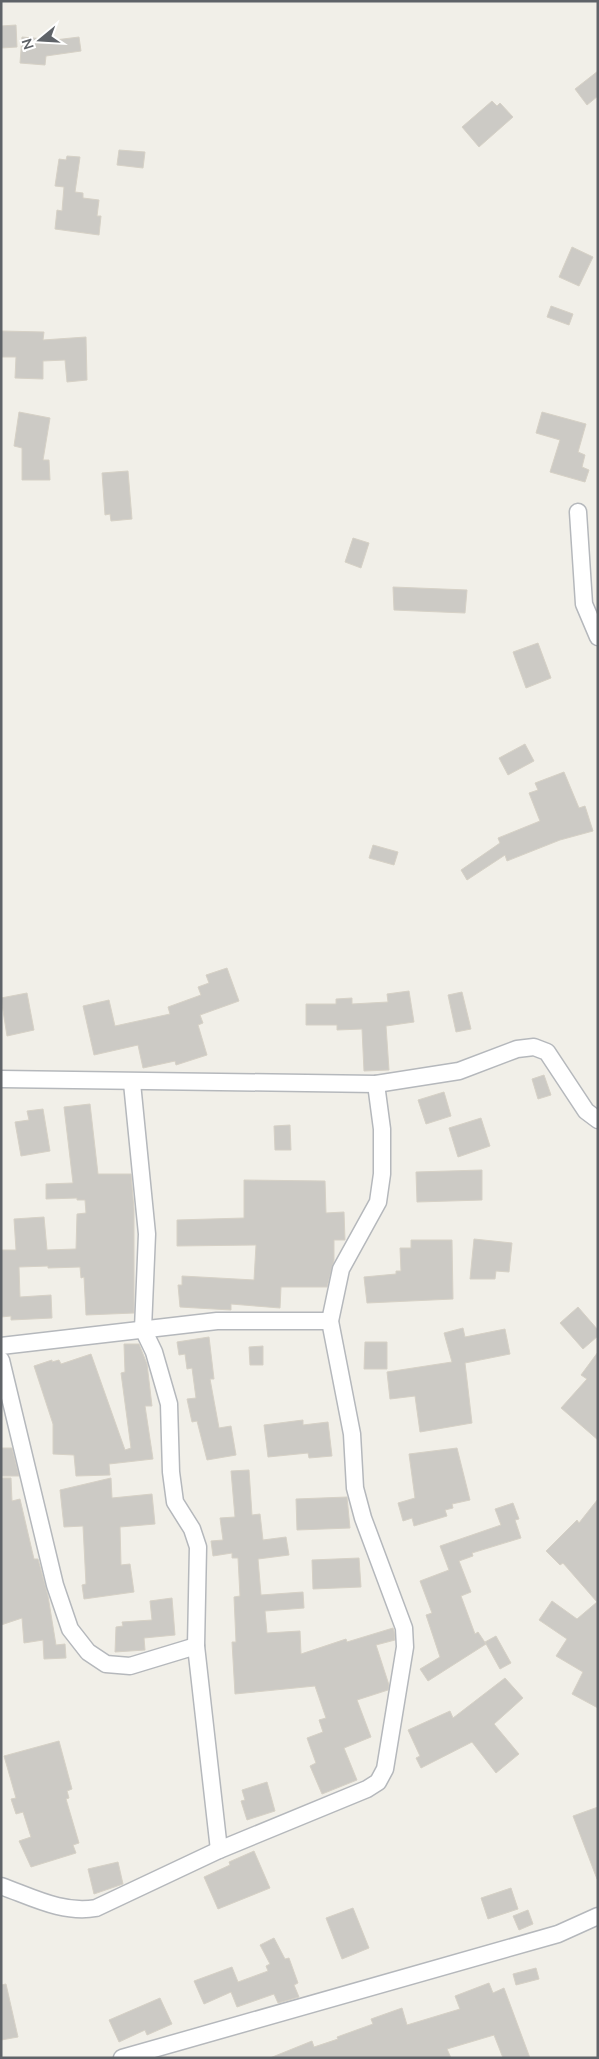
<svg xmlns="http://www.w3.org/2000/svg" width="599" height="2059" font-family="'Nunito Sans',sans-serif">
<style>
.building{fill:#cccac5;stroke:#d6d1c6}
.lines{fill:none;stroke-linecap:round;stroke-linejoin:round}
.minor-casing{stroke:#b5b8bc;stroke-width:19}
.minor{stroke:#fff;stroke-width:16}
</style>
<rect width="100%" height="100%" fill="#f1efe8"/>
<g class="building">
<polygon points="16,25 17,47 1,48 1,26"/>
<polygon points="22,37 55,40 79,37 81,51 46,56 45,65 20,63"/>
<polygon points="598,71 598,96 587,105 575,89"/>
<polygon points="492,101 497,106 500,103 513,117 479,147 462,127"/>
<polygon points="119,150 145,152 143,168 117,165"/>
<polygon points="67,156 80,157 75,192 83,193 83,198 99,200 97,216 101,216 99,235 55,229 57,210 62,211 64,187 55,186 59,159 66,160"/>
<polygon points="572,247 593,257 579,286 559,277"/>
<polygon points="551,306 573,314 569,325 547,317"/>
<polygon points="1,331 44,332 43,340 86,337 87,380 67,382 65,360 43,361 43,379 15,378 16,357 1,357"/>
<polygon points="19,412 50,418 43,460 49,460 50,480 22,480 22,448 14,446"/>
<polygon points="542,412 586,424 578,452 585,455 582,467 589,470 585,482 550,472 560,440 536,433"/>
<polygon points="128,471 132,519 111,521 110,514 105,515 102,473"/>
<polygon points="353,538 369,543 361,568 345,562"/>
<polygon points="393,587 467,590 465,613 394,610"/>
<polygon points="538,643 551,678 526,688 513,652"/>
<polygon points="525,744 534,761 508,775 499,758"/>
<polygon points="564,772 579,808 585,806 593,831 560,840 507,861 505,855 467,880 461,870 500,843 498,838 540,821 529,793 538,790 535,783"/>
<polygon points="373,845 398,852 394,865 369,858"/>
<polygon points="227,968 239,1001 200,1015 203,1023 198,1025 207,1055 176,1065 175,1061 143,1068 138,1045 94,1055 83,1006 109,1000 115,1026 170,1014 168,1007 201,995 198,987 209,983 206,975"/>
<polygon points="409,991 414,1022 386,1026 389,1070 364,1071 362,1029 337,1030 337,1025 306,1025 306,1004 336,1004 336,999 352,998 352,1004 388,1002 387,994"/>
<polygon points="462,992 471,1029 456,1032 448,995"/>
<polygon points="27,993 34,1030 7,1036 1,998"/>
<polygon points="544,1075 551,1095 538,1099 532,1079"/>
<polygon points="444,1092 451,1116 426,1124 418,1100"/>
<polygon points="90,1104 98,1174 131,1174 134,1209 134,1313 86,1315 84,1277 81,1278 80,1267 48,1268 48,1266 19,1267 20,1297 51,1295 52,1318 11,1320 11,1316 1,1317 1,1258 2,1250 16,1250 14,1219 44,1217 47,1250 76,1249 77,1214 86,1213 85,1200 77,1200 77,1198 46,1199 46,1184 73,1183 64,1107"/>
<polygon points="43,1109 50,1151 21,1156 15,1122 29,1120 27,1111"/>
<polygon points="481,1118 490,1146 458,1157 449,1128"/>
<polygon points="290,1125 291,1150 275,1150 274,1126"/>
<polygon points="482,1170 482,1200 417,1202 416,1172"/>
<polygon points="244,1180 325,1181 326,1213 344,1212 345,1240 334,1240 334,1260 327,1287 281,1287 280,1308 231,1304 231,1310 180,1307 178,1285 182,1285 182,1276 254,1280 256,1245 177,1246 177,1220 244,1218"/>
<polygon points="474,1239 512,1243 509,1272 496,1271 495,1279 470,1279"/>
<polygon points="411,1240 452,1240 453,1299 367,1303 364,1277 396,1274 396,1271 401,1271 400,1248 411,1248"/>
<polygon points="578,1307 598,1330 598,1336 583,1349 560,1323"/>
<polygon points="463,1328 465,1337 505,1329 510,1354 465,1363 472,1423 420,1432 415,1396 390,1399 387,1372 452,1362 444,1333"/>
<polygon points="209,1337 214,1379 210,1379 219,1428 231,1426 236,1455 207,1460 197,1421 192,1422 187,1399 196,1398 192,1368 187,1369 185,1354 179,1355 177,1342"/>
<polygon points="365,1342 387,1342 387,1369 364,1369"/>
<polygon points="124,1344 139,1344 147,1364 152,1406 145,1406 153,1459 109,1464 110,1475 76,1476 74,1455 53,1454 53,1424 34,1366 52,1360 52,1362 59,1360 61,1364 91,1354 125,1450 131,1448 121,1373 125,1372"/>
<polygon points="263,1346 263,1365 250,1365 249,1347"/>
<polygon points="598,1352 598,1440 561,1408 587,1379 581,1375"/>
<polygon points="303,1420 303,1425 328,1422 332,1456 309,1458 308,1453 268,1457 264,1425"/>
<polygon points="1,1448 12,1448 19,1476 1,1476"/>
<polygon points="457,1448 470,1500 452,1504 453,1508 445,1510 447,1516 414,1526 412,1518 403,1521 398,1503 415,1498 409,1454"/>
<polygon points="249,1470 252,1515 260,1514 263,1540 286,1537 289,1555 258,1559 261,1595 303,1592 304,1608 265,1611 267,1633 300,1631 301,1654 346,1639 347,1642 393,1628 394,1631 395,1640 376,1645 389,1685 388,1690 357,1700 371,1737 344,1748 357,1780 322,1794 310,1766 316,1763 307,1738 323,1732 319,1720 326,1718 315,1686 235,1694 232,1642 236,1642 234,1597 240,1596 238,1558 232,1558 232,1553 213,1556 211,1541 223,1540 220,1518 235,1517 231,1471"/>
<polygon points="1,1478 11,1478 12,1501 20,1499 34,1559 38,1559 48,1596 56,1645 65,1644 66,1658 44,1659 43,1640 24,1643 22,1618 1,1625"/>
<polygon points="111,1478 112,1498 152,1494 155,1524 120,1527 121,1565 130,1564 134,1592 84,1599 82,1585 86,1584 83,1526 64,1527 60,1490"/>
<polygon points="347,1497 350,1528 297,1530 296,1499"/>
<polygon points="598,1499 598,1708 572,1694 583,1672 556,1656 567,1639 539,1620 552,1601 577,1619 597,1602 563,1563 560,1565 546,1551 577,1520 579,1523"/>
<polygon points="513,1503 519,1519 515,1520 521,1538 472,1553 473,1556 459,1561 471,1592 461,1596 475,1634 478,1632 486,1644 428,1681 420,1669 440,1657 426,1615 432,1613 420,1581 449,1570 440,1546 501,1525 495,1509"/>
<polygon points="359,1558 361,1587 313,1589 312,1560"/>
<polygon points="172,1598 175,1635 144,1638 145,1650 115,1652 116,1627 123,1626 122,1622 152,1620 150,1601"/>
<polygon points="496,1636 511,1663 500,1669 485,1642"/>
<polygon points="505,1678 523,1698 494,1724 519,1754 496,1773 472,1742 421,1768 416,1758 420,1756 408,1730 450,1711 453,1718"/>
<polygon points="59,1741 72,1789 67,1791 69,1798 66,1799 79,1843 73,1845 76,1853 31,1867 19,1841 31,1837 23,1812 16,1814 11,1799 16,1798 4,1756"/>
<polygon points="267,1782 275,1811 247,1820 241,1801 245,1800 242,1790"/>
<polygon points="598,1807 598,1879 597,1879 573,1816"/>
<polygon points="254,1851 270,1888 218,1909 204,1877 230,1865 229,1862"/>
<polygon points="118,1862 123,1884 94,1894 88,1869"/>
<polygon points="511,1888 518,1909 488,1919 481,1898"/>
<polygon points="353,1908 369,1948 342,1959 326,1918"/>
<polygon points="528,1910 533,1924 519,1930 513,1916"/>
<polygon points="274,1938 285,1959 289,1958 298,1983 294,1985 299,1997 278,2003 274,1994 237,2007 231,1992 204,2004 194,1981 232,1967 238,1982 268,1971 266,1966 270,1964 260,1945"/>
<polygon points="536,1968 539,1979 516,1985 513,1974"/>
<polygon points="489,1983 493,1993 504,1988 530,2058 503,2058 494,2035 447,2049 451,2058 270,2058 312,2041 314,2047 338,2039 337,2037 373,2024 371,2019 402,2008 407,2025 460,2009 455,1996"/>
<polygon points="6,1984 18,2037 1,2040 1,1985"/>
<polygon points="160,1998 172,2024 147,2035 145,2030 119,2042 109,2020"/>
</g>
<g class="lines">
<g class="minor-casing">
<g id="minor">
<polyline points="578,512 584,604 598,637"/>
<polyline points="1,1079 376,1084 459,1071 517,1049 534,1047 547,1052 586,1111 598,1120"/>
<polyline points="132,1083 147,1234 143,1329 154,1352 169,1404 171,1472 175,1502 192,1529 198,1547 196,1646 219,1850"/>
<polyline points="1,1346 217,1321 330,1321"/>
<polyline points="1,1360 55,1585 70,1629 88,1652 106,1664 130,1666 196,1646"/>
<path d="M1,1886C32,1897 63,1914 96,1908L219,1850L367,1789L378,1782L385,1769L405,1647L404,1628L363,1518L355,1488L352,1434L330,1321L341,1269L378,1202L382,1174V1129L376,1084"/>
<polyline points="122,2058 558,1934 598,1916"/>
</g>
</g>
<use href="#minor" class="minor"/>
</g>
<rect width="599" height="2059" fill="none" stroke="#5f6368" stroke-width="5"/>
<g transform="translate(40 40) rotate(252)" stroke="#ffffff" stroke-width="4" paint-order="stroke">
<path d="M0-4L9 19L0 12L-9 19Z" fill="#5f6368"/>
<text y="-8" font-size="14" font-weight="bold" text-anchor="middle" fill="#5f6368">N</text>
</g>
</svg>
